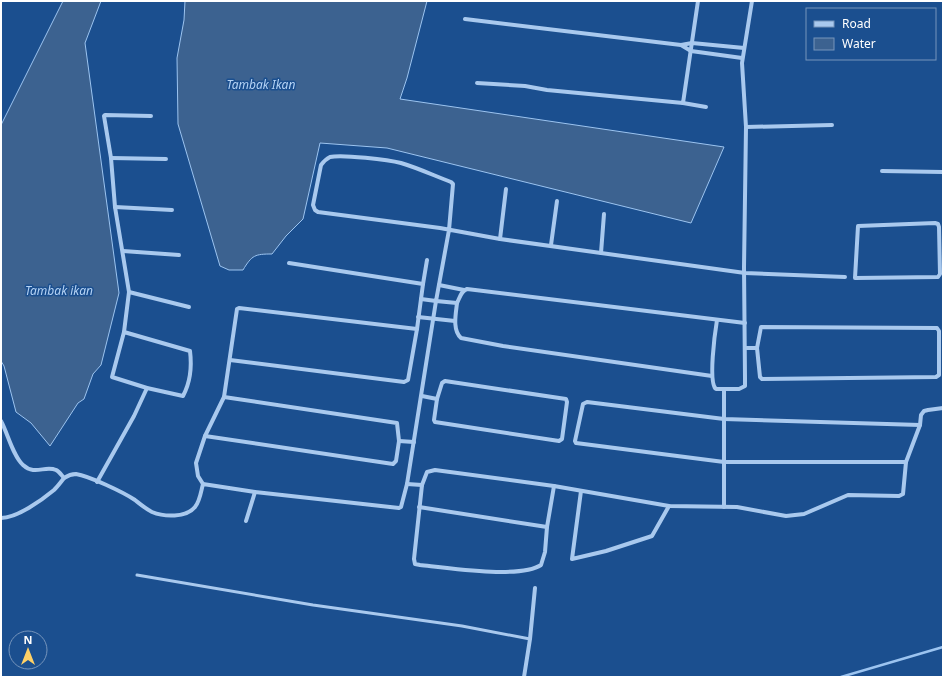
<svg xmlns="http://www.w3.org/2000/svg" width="944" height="678" font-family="'Noto Sans',sans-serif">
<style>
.water{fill:#3c6290;stroke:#9cc4f0}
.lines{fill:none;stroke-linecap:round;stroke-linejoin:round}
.stream{stroke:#9cc4f0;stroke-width:2.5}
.service{stroke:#a9c9ee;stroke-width:3}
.minor{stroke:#a9c9ee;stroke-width:4}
.labels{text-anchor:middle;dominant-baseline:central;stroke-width:3;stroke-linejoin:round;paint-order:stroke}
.water-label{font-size:12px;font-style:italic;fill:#b5d3f5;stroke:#1b4f8f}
</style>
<rect width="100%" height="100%" fill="#1b4f8f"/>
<g class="water">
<polygon points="63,1 101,1 85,43 119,293 101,365 93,374 84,399 78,403 50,446 31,423 16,412 4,366 1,361 1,125"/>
<path d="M185,1H427L407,78L400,99L724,147L691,223L387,148L320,143L303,219L286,236L272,254C255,254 252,255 243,270H229L220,266L178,124L177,58L184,20Z"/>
</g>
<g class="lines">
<polyline class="stream" points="841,677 943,647"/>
<polyline class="service" points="137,575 313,605 462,626 530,639"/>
<g class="minor">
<polyline points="465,19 681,45 692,43 744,48"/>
<polyline points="681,45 691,51 742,58"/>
<polyline points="477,83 525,86 547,90 683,103 698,1"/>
<polyline points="683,103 706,107"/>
<polyline points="746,127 832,125"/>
<polyline points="111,158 166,159"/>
<polyline points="882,171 943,172"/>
<polyline points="115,207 172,210"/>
<polygon points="935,223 938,224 939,227 940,274 938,277 855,278 858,226"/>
<polyline points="500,239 506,189"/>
<polyline points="551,245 557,201"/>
<polyline points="123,251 179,255"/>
<polyline points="601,253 604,214"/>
<polyline points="423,284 427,260"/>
<polyline points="439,285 464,290"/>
<polyline points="129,292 189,307"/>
<path d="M421,299L436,301L449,230L453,184L451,182C435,176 418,168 401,163C389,160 342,154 330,157C326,159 324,161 321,165L313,205L315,210L318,212L440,228L500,239L745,273L845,277"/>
<path d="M457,303C456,313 452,330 461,338L503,346L712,376"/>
<polyline points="418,317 455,321"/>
<path d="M717,320C715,332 708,383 716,389H739L745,386V378L744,267L746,127L742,63L752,1"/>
<polygon points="761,327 937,328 939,331 939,375 936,377 762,379 760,377 757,348"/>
<polyline points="124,332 129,292 115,207 111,158 104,116 105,115 151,116"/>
<path d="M124,332L190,351C192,367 191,381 183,396L147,388L112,377Z"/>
<polyline points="745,348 757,348"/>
<polyline points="230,360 404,382 408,380 417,329 423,284 289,263"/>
<polygon points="445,381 566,399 567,402 562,439 559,441 435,422 434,420 437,399 442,383"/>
<polyline points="422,396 437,399"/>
<path d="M1,421C8,434 13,456 23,465C35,476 45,465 56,470C59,471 62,476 64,478"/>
<polyline points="205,436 393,464 396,461 399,441 397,423 224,397"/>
<polyline points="399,441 414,442"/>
<polyline points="906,462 724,462 576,443 575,441 583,404 587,402 724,419 920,425"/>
<path d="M435,470L554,486L547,527L545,552L541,565C520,579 447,568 420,565L415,564L414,559L422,485L427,472Z"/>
<polyline points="97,482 134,416 147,388"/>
<polyline points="203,484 198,476 196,463 205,436 224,397 237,309 239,308 417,329"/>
<polyline points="407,484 422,485"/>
<polyline points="554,486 669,506 737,507 786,516 804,514 848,495 899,496 903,494 906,462 920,425 921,415 924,411 928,410 943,408"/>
<polyline points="581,491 572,559 606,551 649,537 652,536 669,506"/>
<polyline points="419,507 547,527"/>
<polyline points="724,507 724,390"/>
<path d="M1,518C17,518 42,500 54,490C58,486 61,482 64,478C67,476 72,474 76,474C89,476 123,492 135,500C140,504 146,509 152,512C164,517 186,518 195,507C200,501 201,491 203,484L255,492L399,508L401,507L407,484L436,301L457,303C460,297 461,291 467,289L745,323"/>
<polyline points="246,521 255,492"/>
<polyline points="524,677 530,639 535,588"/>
</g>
</g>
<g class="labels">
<g class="water-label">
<text x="261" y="84">Tambak Ikan</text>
<text x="59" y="290">Tambak ikan</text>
</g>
</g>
<rect width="944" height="678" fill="none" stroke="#ffffff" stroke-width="4"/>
<rect x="806" y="8" width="130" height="52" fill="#1b4f8f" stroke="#7695bc"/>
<rect x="814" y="21" width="20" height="6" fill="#a9c9ee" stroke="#7695bc"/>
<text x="842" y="28" font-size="12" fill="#ffffff">Road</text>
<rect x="814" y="38" width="20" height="12" fill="#3c6290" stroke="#7695bc"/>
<text x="842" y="48" font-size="12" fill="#ffffff">Water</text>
<g transform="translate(28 650)"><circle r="19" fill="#1b4f8f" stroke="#7695bc"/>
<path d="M0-3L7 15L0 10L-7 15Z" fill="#ffd166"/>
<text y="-6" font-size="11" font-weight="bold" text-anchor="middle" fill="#ffffff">N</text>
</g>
</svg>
